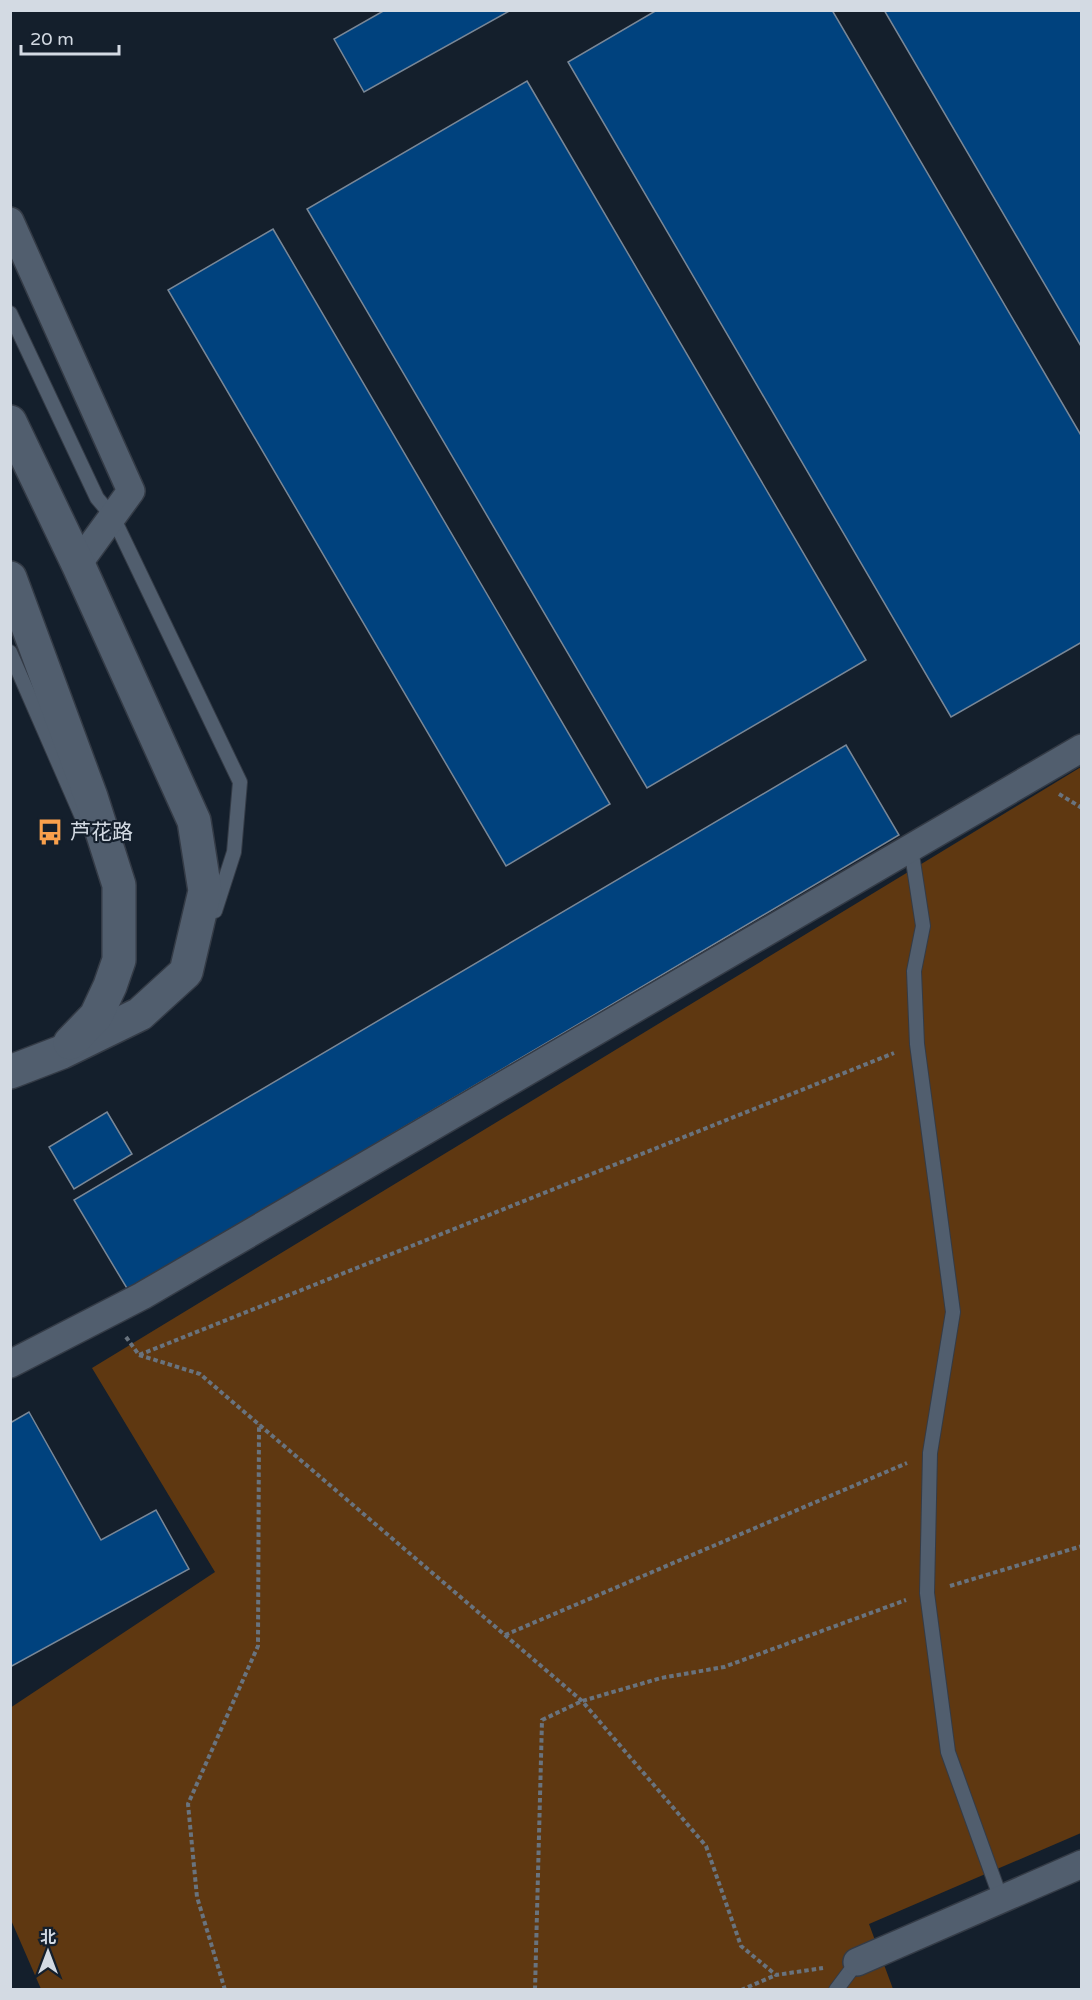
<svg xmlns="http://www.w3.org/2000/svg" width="1092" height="2000" font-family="'Varela Round','Noto Sans SC',sans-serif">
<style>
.green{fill:#5f3811}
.building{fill:#00427e;stroke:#798797;stroke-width:1.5}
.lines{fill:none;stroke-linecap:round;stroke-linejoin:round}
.lane-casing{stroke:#343b46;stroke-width:16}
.street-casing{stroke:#343b46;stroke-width:30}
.secondary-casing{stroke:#343b46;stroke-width:36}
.path{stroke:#69737e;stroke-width:4;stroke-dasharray:4.5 3;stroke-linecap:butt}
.lane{stroke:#515e6e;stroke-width:14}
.street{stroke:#515e6e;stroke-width:27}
.secondary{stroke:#515e6e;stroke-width:33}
.labels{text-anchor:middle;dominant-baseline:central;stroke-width:4.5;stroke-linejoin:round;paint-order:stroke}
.poi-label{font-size:21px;fill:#d3dae3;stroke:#141f2c;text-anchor:start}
</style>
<rect width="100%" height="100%" fill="#141f2c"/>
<polygon class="green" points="1081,767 1081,1833 869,1924 893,1989 41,1989 11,1920 10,1708 215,1572 92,1368"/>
<g class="building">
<polygon points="385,10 511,10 364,92 334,39"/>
<polygon points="657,10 832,10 1082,437 1082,642 951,717 568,62"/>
<polygon points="884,10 1082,10 1082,348"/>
<polygon points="527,81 866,660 647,788 307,209"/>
<polygon points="273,229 610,804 506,866 168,290"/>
<polygon points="846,745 899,835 128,1290 74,1200"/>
<polygon points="107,1112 132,1154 74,1189 49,1147"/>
<polygon points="29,1412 101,1540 156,1510 189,1569 10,1667 10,1423"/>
</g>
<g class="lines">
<g class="lane-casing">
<g id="lane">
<polyline points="10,313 97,498 113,517 240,782 234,852 215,911"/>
<polyline points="10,652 81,815"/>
<polyline points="911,848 923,926 914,971 917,1044 953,1312 930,1453 927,1593 948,1752 1001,1899"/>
<polyline points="836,1990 857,1962"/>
</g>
</g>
<g class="street-casing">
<g id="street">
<polyline points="10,221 131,491 78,564"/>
<polyline points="10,1364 142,1296 1082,748"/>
<polyline points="857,1962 1082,1864"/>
</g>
</g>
<g class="secondary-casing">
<g id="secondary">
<polyline points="10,422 78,564 194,821 205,891 186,972 140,1014 62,1052 10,1072"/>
<polyline points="10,578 91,797 119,885 119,960 110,986 96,1016 70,1043"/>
</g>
</g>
<g class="path">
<polyline points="1059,794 1082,808"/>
<polyline points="126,1337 139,1355 894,1053"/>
<polyline points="139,1355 200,1374 582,1701 706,1846 741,1946 776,1975 823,1968"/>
<polyline points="950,1586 1082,1546"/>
<polyline points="505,1635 907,1463"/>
<polyline points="225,1990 197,1897 188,1804 258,1646 259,1424"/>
<polyline points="535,1990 542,1720 582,1701 661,1678 724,1667 906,1600"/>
<polyline points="741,1990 776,1975"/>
</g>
<use href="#lane" class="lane"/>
<use href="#street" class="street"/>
<use href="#secondary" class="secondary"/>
</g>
<defs>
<g id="bus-bare" transform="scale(2.07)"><path d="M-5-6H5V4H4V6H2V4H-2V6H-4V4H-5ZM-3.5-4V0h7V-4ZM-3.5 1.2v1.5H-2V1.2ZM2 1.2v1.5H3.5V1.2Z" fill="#f9a04c" stroke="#141f2c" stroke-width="2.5" paint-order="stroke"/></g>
</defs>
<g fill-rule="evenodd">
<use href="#bus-bare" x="50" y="832"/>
</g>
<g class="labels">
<g class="poi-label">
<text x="70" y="832">芦花路</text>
</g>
</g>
<rect width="1092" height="2000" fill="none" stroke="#d3dae3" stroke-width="24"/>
<g transform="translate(48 1952)" stroke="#141f2c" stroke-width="4.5" paint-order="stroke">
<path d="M0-4.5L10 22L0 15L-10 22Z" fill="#d3dae3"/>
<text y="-9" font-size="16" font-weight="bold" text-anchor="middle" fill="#d3dae3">北</text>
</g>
<path d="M21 45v9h98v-9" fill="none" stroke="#d3dae3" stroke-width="3"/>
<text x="30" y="45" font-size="18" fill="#d3dae3" stroke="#141f2c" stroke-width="4.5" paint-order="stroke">20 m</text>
</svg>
